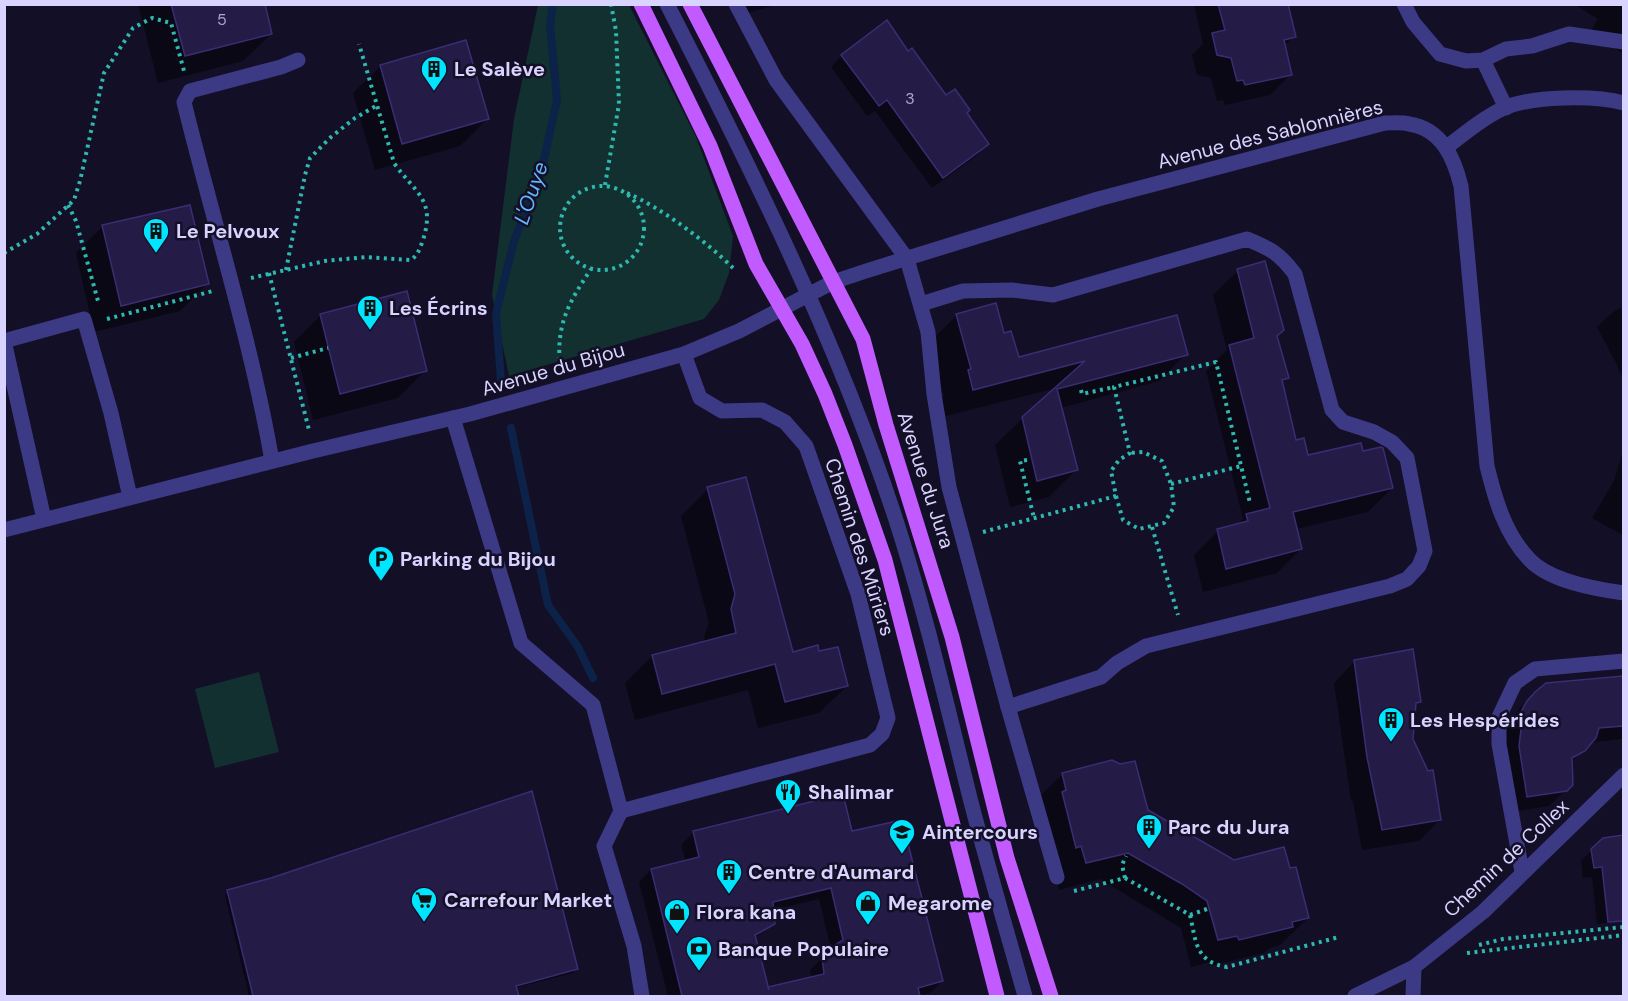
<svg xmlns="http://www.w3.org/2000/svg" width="1628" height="1001" font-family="'DM Sans',sans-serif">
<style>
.green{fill:#12302f}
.shadow{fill:#0007;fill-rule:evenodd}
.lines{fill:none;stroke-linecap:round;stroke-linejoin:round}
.stream{stroke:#0c2248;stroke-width:8}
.building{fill:#241b47;stroke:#3b2d73;stroke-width:1.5;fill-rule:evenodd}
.path{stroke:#2fb8b0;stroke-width:4;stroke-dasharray:3 4.5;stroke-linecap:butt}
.lane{stroke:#3d3a85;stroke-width:15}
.street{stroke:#3d3a85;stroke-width:15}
.primary{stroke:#c25bff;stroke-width:15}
.labels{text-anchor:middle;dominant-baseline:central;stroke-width:5;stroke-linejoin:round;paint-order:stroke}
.number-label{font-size:16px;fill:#aca6d1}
.poi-label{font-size:20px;font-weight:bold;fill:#d9d4ff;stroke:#130f26;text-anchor:start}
.street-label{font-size:20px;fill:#d9d4ff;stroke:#130f26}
.water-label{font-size:21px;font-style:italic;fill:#62b6ff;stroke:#130f26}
</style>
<rect width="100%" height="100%" fill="#130f26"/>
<g class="green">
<polygon points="538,5 629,5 696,137 733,236 729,273 719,300 704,319 509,376 492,295 514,119"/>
<polygon points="259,672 279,752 215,768 195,689"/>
</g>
<g class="shadow">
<polygon points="138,4 263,4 271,34 243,61 158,83"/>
<polygon points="745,4 779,4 747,13"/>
<polygon points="1194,4 1286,4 1294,36 1284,46 1291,74 1270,95 1225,105 1223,100 1217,101 1211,78 1197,75 1192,55 1203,44"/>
<polygon points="1574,4 1624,4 1624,54 1590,32 1598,19"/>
<polygon points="908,53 946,97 965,113 987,144 976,156 932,188 875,111 867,116 831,67 842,56"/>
<polygon points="381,66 487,119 460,146 375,170 353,93"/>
<polygon points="103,226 208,283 180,311 94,332 76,253"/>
<polygon points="1238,271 1276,336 1287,377 1281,384 1295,442 1307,457 1362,453 1392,488 1368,512 1296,529 1301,549 1277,573 1203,592 1194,555 1218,531 1236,526 1243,519 1206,371 1227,350 1213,295"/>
<polygon points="1624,306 1624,536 1592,518 1614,481 1623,451 1623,380 1617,365 1597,327 1613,312"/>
<polygon points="321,315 425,371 398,398 313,420 294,342"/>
<polygon points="957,315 1003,335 1018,358 1186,354 1159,381 1061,408 1076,470 1049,497 1010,507 995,445 1023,418 1057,388 946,416 941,399 944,396 929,343"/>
<polygon points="708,489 792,654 818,652 847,686 819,713 758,728 748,690 635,720 625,683 652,656 705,642 704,637 709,623 681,516"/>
<polygon points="1354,662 1419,701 1415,706 1412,739 1439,820 1419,841 1362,850 1353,801 1351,801 1334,683"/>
<polygon points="1624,678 1624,737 1621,739 1590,743 1570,764 1572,784 1549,806 1512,812 1504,762 1507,737 1503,735 1519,709 1547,685"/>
<polygon points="1063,774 1146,811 1308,918 1280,945 1270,948 1264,953 1211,966 1210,962 1191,967 1181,928 1100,879 1059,890 1035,801"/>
<path d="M841,795L851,833L942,981L930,993L918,996H668L639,882L651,870L686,862L681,845L693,833ZM819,899L831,949L810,970L812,979L767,989L754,939L773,923L772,910Z"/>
<polygon points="1624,835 1624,920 1597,924 1592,877 1583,878 1581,861 1603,839"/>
<polygon points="228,892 576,969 573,973 515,988 518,996 249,996 225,895"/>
</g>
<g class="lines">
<g class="stream">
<polyline points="501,381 496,314 514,241 541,173 557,100 550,25 553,4"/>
<polyline points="511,428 548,605 578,647 593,678"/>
</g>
</g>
<g class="building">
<polygon points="171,4 265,4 272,34 185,56"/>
<polygon points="1218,4 1288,4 1296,37 1284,40 1292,75 1245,85 1243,80 1237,81 1231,58 1217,55 1212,33 1225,30"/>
<polygon points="887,20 908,51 912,48 946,95 955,89 970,110 967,113 989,144 943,178 887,100 879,106 841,55"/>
<polygon points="466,40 489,119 402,144 380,65"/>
<polygon points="190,205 209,284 121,306 102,225"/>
<polygon points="1265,261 1284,330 1277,336 1289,378 1282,380 1296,440 1304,438 1308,455 1361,443 1363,451 1381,447 1383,448 1393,488 1293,512 1302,549 1226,569 1217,529 1248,521 1246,514 1270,508 1229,345 1254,338 1237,269"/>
<polygon points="407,291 427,371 340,394 320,314"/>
<polygon points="996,303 1004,333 1011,331 1019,357 1177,315 1188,355 1057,389 1078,470 1037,481 1022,417 1085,361 973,390 968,370 971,369 956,314"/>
<polygon points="746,477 793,652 818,645 819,651 838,647 848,686 785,702 775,664 662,694 652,655 736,633 731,609 735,594 707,487"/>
<polygon points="1413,649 1421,702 1416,703 1413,739 1428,771 1433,770 1441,820 1382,830 1367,757 1354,660"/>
<polygon points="1623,676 1623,726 1599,728 1596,738 1585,751 1572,758 1573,785 1567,791 1527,797 1519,746 1522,721 1517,719 1527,701 1535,692 1546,683"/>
<polygon points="1112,760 1120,764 1135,761 1148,810 1234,860 1284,847 1290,868 1296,867 1309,918 1292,922 1293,927 1239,940 1237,936 1218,940 1207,901 1182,884 1128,853 1086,863 1081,846 1076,848 1062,792 1066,790 1062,773"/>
<polygon points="532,791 578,969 516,986 519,996 253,996 227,890 271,878"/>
<path d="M843,794L852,831L902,820L943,981L918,988L920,996H682L651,869L699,857L693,831ZM831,888L843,940L827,950L822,956L824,974L768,987L769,990L755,935L775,924L773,902Z"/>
<polygon points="1623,835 1623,921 1608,922 1602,867 1594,868 1591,849 1603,838"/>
</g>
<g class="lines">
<g class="path">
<polyline points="605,185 619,104 616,31 611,4"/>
<circle cx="602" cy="228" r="42"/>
<path d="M627,193C660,207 707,242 733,268"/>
<polyline points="68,205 76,221 98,301"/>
<polyline points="4,253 37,234 74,200 80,181 104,73 133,28 152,18 171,23 184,71"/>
<polyline points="286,270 305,175 310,158 331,137 355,118 376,106"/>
<polyline points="269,273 309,430"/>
<path d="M251,278L325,261L366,257L411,260C418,255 420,248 423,240C436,199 415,193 394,163L359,44"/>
<polyline points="107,319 213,291"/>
<polyline points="291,358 328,348"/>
<path d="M560,368C556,324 568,304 591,269"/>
<polyline points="1081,390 1082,394 1114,387"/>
<polyline points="1027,460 1020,461 1034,518"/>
<polyline points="1171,484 1241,466"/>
<polyline points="1116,496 1123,520 1139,529 1164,523 1174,507 1171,484 1162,461 1143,452 1130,453"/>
<polyline points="1152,527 1178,615"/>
<polyline points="983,532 1116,496 1111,471 1119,460 1130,453 1114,387 1216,362 1250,503"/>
<polyline points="1125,878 1122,865 1126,856"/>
<path d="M1074,891L1125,878L1190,915C1196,941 1195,962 1227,967L1339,937"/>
<polyline points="1190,915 1207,909"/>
<polyline points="1479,945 1503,939 1624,927"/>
<polyline points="1467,953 1624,935"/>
</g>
<g class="lane">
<path d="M667,4C752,170 835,337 894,514C925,609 947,706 971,802C988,867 1007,932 1025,996"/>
<polyline points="1404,4 1413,22 1440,54 1466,61 1483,60 1506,49 1532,46 1569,34 1624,42"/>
<polyline points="1483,60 1506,108"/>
<path d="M921,304L963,291L1012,290L1053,295L1247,239C1271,249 1279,253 1295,274L1332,410L1343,422L1374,432L1392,442L1407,458L1425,551L1419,566L1407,579L1390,586L1146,646L1117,663L1101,677L1008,707"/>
<polyline points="4,341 84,319 111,413 130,497"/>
<polyline points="4,341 44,519"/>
<polyline points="453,418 521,643 593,705 621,811 604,846 634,946 642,996"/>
<polyline points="1522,872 1499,744 1499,717 1515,683 1535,669 1624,661"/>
</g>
<g class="street">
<polyline points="736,4 776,80 907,259 928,332 934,394 949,487 1008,707 1057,877"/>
<path d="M1447,147C1465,133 1483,118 1504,108C1533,96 1593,95 1624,103"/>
<path d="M272,461C251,340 213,221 184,102L190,91L281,67L298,60"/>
<path d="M4,530L313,451L470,414L684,354L739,331L833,282L866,271L1098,199L1385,123C1393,123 1402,122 1409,124C1442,129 1454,158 1461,186L1487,466C1495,499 1505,534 1529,559C1549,581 1595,589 1624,593"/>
<polyline points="621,811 870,745 882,734 888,718 858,594 806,446 785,422 762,410 722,411 700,398 684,354"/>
<polyline points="1355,996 1414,967 1483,912 1624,775"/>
<polyline points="1413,996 1414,967"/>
</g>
<g class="primary">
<polyline points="641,4 710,146 756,264 802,344 825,394 845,445 885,560 997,996"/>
<polyline points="690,4 863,339 886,425 952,637 1007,858 1051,996"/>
</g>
</g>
<defs>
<g id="building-pin" transform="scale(1.35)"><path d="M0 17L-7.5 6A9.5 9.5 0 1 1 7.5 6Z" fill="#00e5ff" stroke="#130f26"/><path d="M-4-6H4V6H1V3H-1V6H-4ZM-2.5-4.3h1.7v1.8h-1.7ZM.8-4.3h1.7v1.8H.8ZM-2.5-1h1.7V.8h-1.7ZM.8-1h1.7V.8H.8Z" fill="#111"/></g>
<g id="parking-pin" transform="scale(1.35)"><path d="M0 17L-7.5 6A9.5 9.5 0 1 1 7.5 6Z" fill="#00e5ff" stroke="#130f26"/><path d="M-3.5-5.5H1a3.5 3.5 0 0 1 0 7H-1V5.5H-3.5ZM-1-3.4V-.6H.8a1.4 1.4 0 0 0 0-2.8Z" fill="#111"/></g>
<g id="restaurant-pin" transform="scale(1.35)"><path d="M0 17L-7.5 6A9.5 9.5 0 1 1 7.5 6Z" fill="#00e5ff" stroke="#130f26"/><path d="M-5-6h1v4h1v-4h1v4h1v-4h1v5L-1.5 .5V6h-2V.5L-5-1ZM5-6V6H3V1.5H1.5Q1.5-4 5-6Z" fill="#111"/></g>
<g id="university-pin" transform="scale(1.35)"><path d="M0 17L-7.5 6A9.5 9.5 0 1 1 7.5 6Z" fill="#00e5ff" stroke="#130f26"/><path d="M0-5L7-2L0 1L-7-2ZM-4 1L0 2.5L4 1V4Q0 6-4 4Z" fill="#111"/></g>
<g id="supermarket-pin" transform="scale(1.35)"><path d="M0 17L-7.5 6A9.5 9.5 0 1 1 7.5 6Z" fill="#00e5ff" stroke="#130f26"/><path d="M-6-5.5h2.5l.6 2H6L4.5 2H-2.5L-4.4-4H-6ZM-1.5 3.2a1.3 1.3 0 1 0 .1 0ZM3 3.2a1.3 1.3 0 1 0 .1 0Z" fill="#111"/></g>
<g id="shop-pin" transform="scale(1.35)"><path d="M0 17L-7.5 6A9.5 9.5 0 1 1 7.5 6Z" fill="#00e5ff" stroke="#130f26"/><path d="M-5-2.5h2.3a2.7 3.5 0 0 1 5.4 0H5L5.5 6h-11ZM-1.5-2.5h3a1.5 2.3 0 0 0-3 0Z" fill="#111"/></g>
<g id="bank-pin" transform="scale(1.35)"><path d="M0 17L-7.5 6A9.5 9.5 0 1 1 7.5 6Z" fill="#00e5ff" stroke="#130f26"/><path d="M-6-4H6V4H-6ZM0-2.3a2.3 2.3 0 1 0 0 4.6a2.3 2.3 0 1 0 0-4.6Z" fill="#111"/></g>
</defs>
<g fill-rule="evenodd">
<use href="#building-pin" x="434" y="69"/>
<use href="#building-pin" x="156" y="231"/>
<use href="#building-pin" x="370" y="308"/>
<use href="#parking-pin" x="381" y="559"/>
<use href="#building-pin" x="1391" y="720"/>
<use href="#restaurant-pin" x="788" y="792"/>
<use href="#building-pin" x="1149" y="827"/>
<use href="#university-pin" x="902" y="832"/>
<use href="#building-pin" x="729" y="872"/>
<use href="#supermarket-pin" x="424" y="900"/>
<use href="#shop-pin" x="868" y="903"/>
<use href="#shop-pin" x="677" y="912"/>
<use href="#bank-pin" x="699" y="949"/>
</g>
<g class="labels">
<g class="number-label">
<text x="222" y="19">5</text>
<text x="910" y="98">3</text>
</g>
<g class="poi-label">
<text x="454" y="69">Le Salève</text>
<text x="176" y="231">Le Pelvoux</text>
<text x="389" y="308">Les Écrins</text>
<text x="400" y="559">Parking du Bijou</text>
<text x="1410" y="720">Les Hespérides</text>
<text x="808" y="792">Shalimar</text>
<text x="1168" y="827">Parc du Jura</text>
<text x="922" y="832">Aintercours</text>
<text x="748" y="872">Centre d'Aumard</text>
<text x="444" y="900">Carrefour Market</text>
<text x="888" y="903">Megarome</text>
<text x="696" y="912">Flora kana</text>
<text x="718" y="949">Banque Populaire</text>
</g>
<g class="street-label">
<text transform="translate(1270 134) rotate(-14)">Avenue des Sablonnières</text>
<text transform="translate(553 369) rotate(-16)">Avenue du Bijou</text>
<text transform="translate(926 480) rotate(72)">Avenue du Jura</text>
<text transform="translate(860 547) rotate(72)">Chemin des Mûriers</text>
<text transform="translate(1506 858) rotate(-43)">Chemin de Collex</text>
</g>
<g class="water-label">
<text transform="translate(531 193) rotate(-71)">L'Ouye</text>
</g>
</g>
<rect width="1628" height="1001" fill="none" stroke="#d9d4ff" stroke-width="12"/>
</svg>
